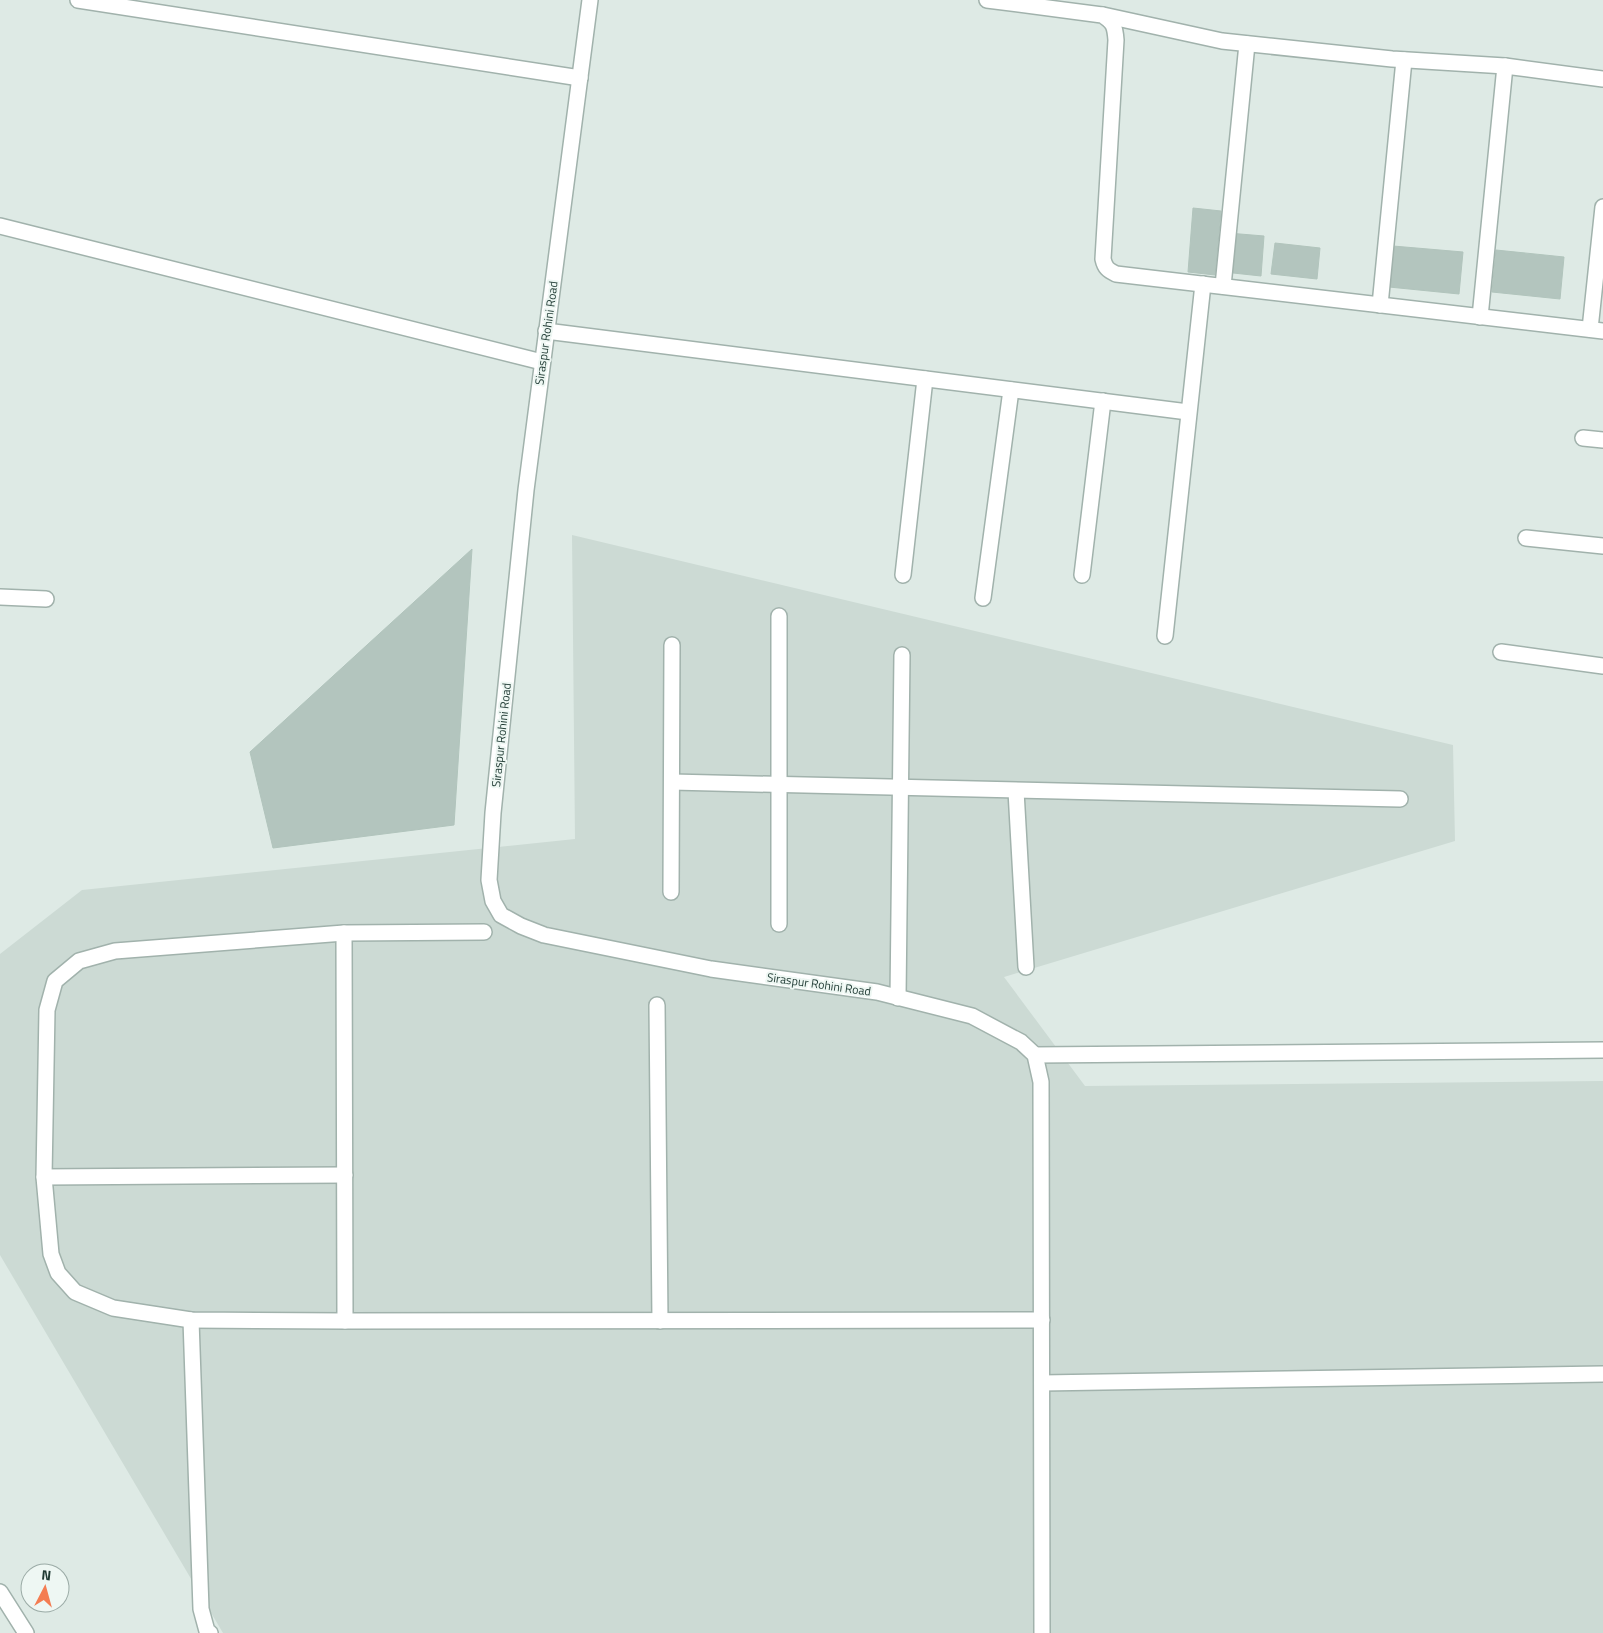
<svg xmlns="http://www.w3.org/2000/svg" width="1603" height="1633" font-family="'Titillium Web',sans-serif">
<style>
.built{fill:#ccdad4}
.building{fill:#b3c5be;stroke:#b1c4bc}
.lines{fill:none;stroke-linecap:round;stroke-linejoin:round}
.service-casing{stroke:#a1b2ac;stroke-width:18}
.minor-casing{stroke:#a1b2ac;stroke-width:18}
.tertiary-casing{stroke:#a1b2ac;stroke-width:18}
.service{stroke:#fff;stroke-width:15}
.minor{stroke:#fff;stroke-width:15}
.tertiary{stroke:#fff;stroke-width:15}
.labels{text-anchor:middle;dominant-baseline:central;stroke-width:4;stroke-linejoin:round;paint-order:stroke}
.street-label{font-size:12px;fill:#1f3a33;stroke:#eef7f3}
</style>
<rect width="100%" height="100%" fill="#deeae5"/>
<polygon class="built" points="572,535 1453,745 1455,841 1004,977 1085,1086 1603,1081 1603,1633 223,1633 0,1255 0,954 82,890 575,839"/>
<g class="building">
<polygon points="1193,208 1221,211 1215,275 1188,272"/>
<polygon points="1228,233 1264,236 1261,276 1224,272"/>
<polygon points="1275,243 1320,248 1317,279 1271,274"/>
<polygon points="1393,246 1463,252 1459,294 1389,287"/>
<polygon points="1496,250 1564,257 1560,299 1492,292"/>
<polygon points="472,549 454,825 273,848 250,752"/>
</g>
<g class="lines">
<g class="service-casing">
<g id="service">
<polyline points="78,0 580,78"/>
<polyline points="0,226 542,362"/>
<polyline points="0,597 46,599"/>
</g>
</g>
<g class="minor-casing">
<g id="minor">
<path d="M987,0L1102,15C1114,22 1115,27 1116,40L1103,259C1105,268 1108,270 1116,274L1603,331"/>
<polyline points="1103,15 1222,41 1392,59 1505,66 1603,79"/>
<polyline points="1223,286 1247,44"/>
<polyline points="1380,305 1404,60"/>
<polyline points="1480,317 1505,66"/>
<polyline points="1590,329 1603,207"/>
<polyline points="546,331 1188,412"/>
<polyline points="1583,438 1603,440"/>
<polyline points="1526,538 1603,546"/>
<polyline points="903,575 925,379"/>
<polyline points="1082,575 1103,401"/>
<polyline points="983,598 1011,390"/>
<polyline points="1165,636 1203,284"/>
<polyline points="1501,652 1603,666"/>
<polyline points="672,782 1400,799"/>
<polyline points="1016,791 1026,967"/>
<polyline points="671,892 672,645"/>
<polyline points="779,924 779,616"/>
<polyline points="484,932 344,933 115,951 79,961 55,981 47,1010 44,1177 51,1254 58,1273 75,1292 113,1308 191,1320 345,1321 1042,1320"/>
<polyline points="344,933 345,1321"/>
<polyline points="898,998 902,655"/>
<polyline points="657,1005 660,1321"/>
<polyline points="1035,1055 1603,1050"/>
<polyline points="44,1177 345,1175"/>
<polyline points="191,1320 201,1609 207,1631 210,1633"/>
<polyline points="1042,1383 1603,1374"/>
<polyline points="0,1592 26,1633"/>
</g>
</g>
<g class="tertiary-casing">
<polyline id="tertiary" points="590,0 526,490 493,813 489,880 493,901 501,915 521,926 544,935 711,969 877,992 972,1016 1021,1042 1035,1055 1041,1082 1042,1633"/>
</g>
<use href="#service" class="service"/>
<use href="#minor" class="minor"/>
<use href="#tertiary" class="tertiary"/>
</g>
<g class="labels">
<g class="street-label">
<text transform="translate(546 333) rotate(-82)">Siraspur Rohini Road</text>
<text transform="translate(501 735) rotate(-84)">Siraspur Rohini Road</text>
<text transform="translate(819 984) rotate(8)">Siraspur Rohini Road</text>
</g>
</g>
<g transform="translate(45 1588) rotate(6)"><circle r="24" fill="#eef7f3" stroke="#9baba6"/>
<path d="M0-4L9 19L0 12L-9 19Z" fill="#f47d52"/>
<text y="-8" font-size="14" font-weight="bold" text-anchor="middle" fill="#1f3a33">N</text>
</g>
</svg>
